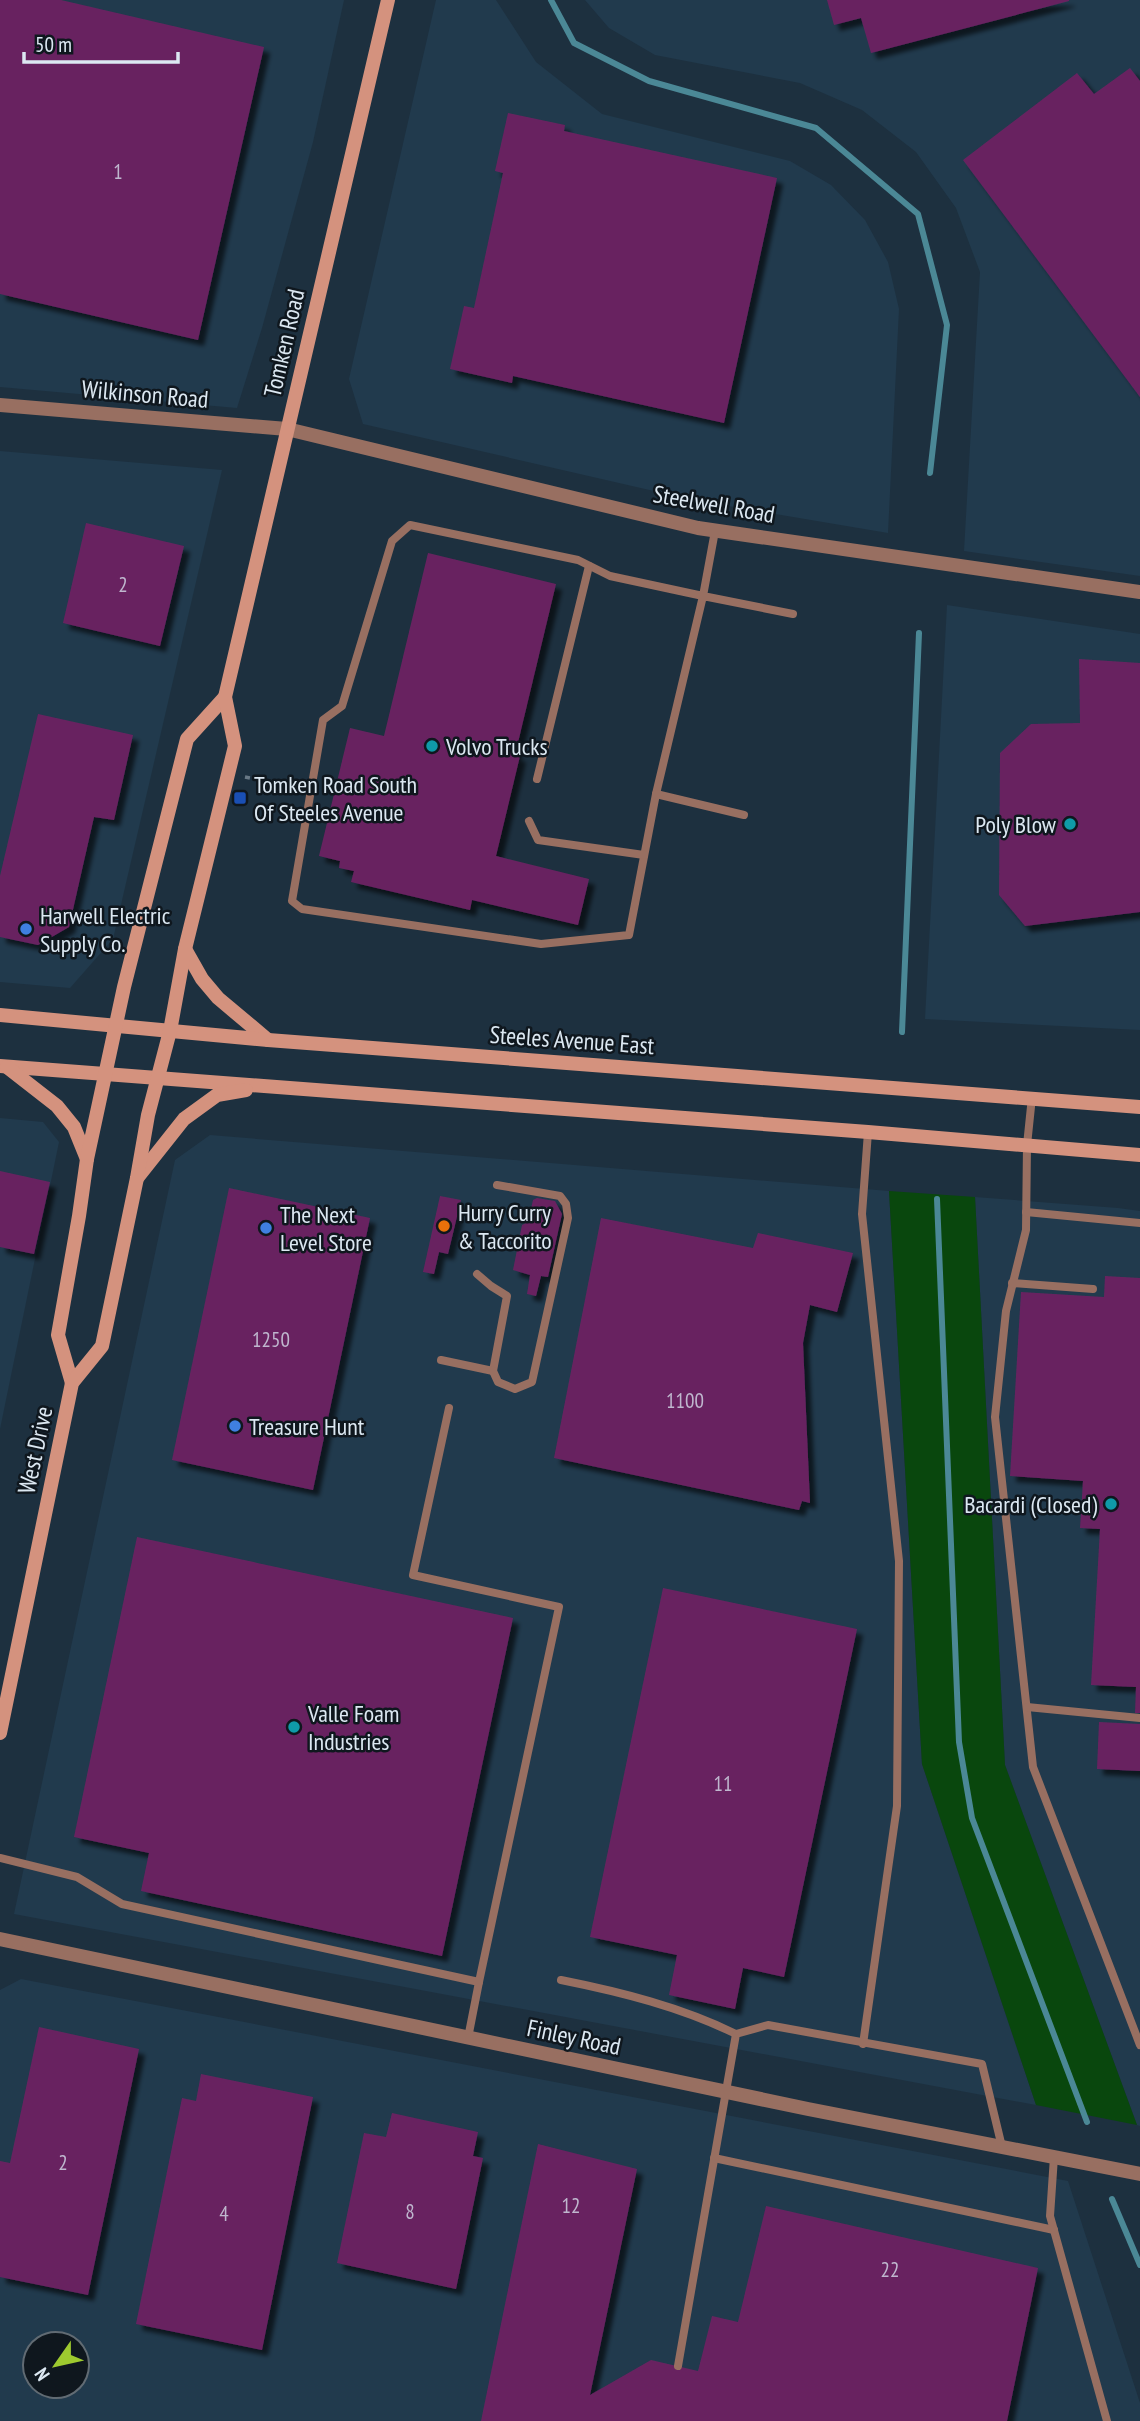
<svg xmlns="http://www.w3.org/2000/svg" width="1140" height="2421" font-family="'PT Sans Narrow',sans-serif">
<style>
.built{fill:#213a4d;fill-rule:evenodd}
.green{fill:#09470d}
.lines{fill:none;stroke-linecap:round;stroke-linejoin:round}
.stream{stroke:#4b8896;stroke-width:6}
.building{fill:#682360;filter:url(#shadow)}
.path{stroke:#687885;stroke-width:3.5;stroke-dasharray:5 3.5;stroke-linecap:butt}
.lane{stroke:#986f61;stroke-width:8}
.street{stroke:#986f61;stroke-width:14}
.secondary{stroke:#d4927e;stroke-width:14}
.culture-dot{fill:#0f9aa8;stroke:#0f171e;stroke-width:2.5}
.transit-dot{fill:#1a4fb4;stroke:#0f171e;stroke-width:2.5}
.shop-dot{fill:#3f7fe0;stroke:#0f171e;stroke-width:2.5}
.food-dot{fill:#e8710a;stroke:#0f171e;stroke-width:2.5}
.labels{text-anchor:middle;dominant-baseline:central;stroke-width:5;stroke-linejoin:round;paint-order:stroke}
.number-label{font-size:21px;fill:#bfb7ce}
.street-label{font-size:24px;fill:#dce8f2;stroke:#0f171e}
.poi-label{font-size:24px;fill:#dce8f2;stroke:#0f171e;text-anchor:start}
</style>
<defs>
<filter id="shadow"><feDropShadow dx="6" dy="6" stdDeviation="2" flood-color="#0009"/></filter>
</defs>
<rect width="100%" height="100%" fill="#1d303f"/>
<g class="built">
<polygon points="0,0 344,0 313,142 262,328 237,408 0,387"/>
<polygon points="436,0 496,0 536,62 602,114 790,161 831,185 865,220 888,262 899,309 888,533 693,500 363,424 349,379"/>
<polygon points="585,0 1140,0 1140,576 964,551 980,272 956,208 916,152 862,110 800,83 655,55 609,28"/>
<polygon points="0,451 222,470 113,939 70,988 0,982"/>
<polygon points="947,605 1140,634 1140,1030 925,1019"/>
<polygon points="0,1118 43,1122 59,1142 0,1429"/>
<polygon points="210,1135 889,1191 922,1764 1036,2105 14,1914 175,1160"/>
<polygon points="975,1197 1118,1208 1140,1211 1140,2126 1137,2125 1005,1765"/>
<path d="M21,1979L1068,2181L1140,2403V2421H0V1990ZM35,2344H77V2386H35Z"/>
</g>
<polygon class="green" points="889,1191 975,1197 1005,1765 1137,2125 1036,2105 922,1764"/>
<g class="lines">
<g class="stream">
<polyline points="551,0 574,43 649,81 816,128 918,214 947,325 930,473"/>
<polyline points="902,1032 919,633"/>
<polyline points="937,1199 959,1742 972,1818 1087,2122"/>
<polyline points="1112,2199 1140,2265"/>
</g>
</g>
<g class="building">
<polygon points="0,0 61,0 264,47 198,340 0,294"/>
<polygon points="827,0 1069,0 1069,1 871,53 861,18 834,25"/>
<polygon points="1130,68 1140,81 1140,397 963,160 1077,73 1094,94"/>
<polygon points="508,113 565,125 564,131 777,178 724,423 513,376 512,383 450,369 464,306 474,308 503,173 495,171"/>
<polygon points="86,523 184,546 160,646 63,623"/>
<polygon points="428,553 556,584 515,755 520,756 496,856 589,879 578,925 472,900 470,910 351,882 354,871 339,868 340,861 319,856 350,728 384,736"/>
<polygon points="1079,659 1140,663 1140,912 1025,926 999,895 1000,753 1031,724 1080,723"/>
<polygon points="38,714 133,735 114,820 94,817 69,927 38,945 0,937 0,876"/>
<polygon points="0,1171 50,1182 34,1254 0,1247"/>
<polygon points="229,1188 370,1218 313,1490 172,1460"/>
<polygon points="440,1196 461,1200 448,1254 439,1252 434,1274 423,1272"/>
<polygon points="537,1198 555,1201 562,1214 548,1277 541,1276 536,1296 527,1294 530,1275 513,1270 522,1225 528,1222 533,1200"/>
<polygon points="601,1218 753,1248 758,1233 853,1253 837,1312 810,1305 803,1343 810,1503 802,1501 799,1510 554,1458"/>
<polygon points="1105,1276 1140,1278 1140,1713 1135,1713 1136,1687 1091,1685 1100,1529 1080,1528 1083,1481 1010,1476 1021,1292 1104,1297"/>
<polygon points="137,1537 513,1618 442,1956 141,1891 149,1853 74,1837"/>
<polygon points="663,1588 857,1629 784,1977 743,1968 735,2009 669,1995 677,1955 590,1937"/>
<polygon points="1099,1722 1140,1724 1140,1771 1097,1769"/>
<polygon points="39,2027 139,2049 88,2295 0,2277 0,2161 10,2163"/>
<polygon points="201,2074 313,2097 262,2350 136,2324 182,2098 196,2101"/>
<polygon points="392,2113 478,2132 473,2156 483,2158 456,2289 337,2263 364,2133 386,2137"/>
<polygon points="538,2144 637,2169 590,2395 651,2360 698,2371 712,2316 738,2322 766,2206 1038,2268 1007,2421 481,2421"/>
</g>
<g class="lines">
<polyline class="path" points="245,777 299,788"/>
<g class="lane">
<polyline points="715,531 703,596 610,576 578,560 410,525 392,541 342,706 323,720 292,901 302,909 541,944 629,935 656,794 703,596 793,614"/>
<polyline points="537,779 589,566"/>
<polyline points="656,794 744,815"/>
<polyline points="529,821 538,840 644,855"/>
<polyline points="1032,1097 1027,1145 1026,1230 1006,1311 995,1417 1033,1767 1140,2045"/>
<polyline points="1026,1212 1140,1223"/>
<polyline points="477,1274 491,1286 507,1296 493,1371 498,1382 515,1389 532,1382 568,1218 566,1204 560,1196 497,1185"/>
<polyline points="1012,1283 1093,1289"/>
<polyline points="441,1360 493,1371"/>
<polyline points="449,1408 413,1575 559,1607 479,1982"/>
<polyline points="1027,1707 1140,1718"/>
<polyline points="0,1858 77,1877 122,1904 479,1982 468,2038"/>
<path d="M561,1980C621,1992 681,2007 736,2034"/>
<polyline points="863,2044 897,1806 899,1561 862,1214 868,1132"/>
<polyline points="1054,2157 1050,2216 1107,2421"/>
<polyline points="714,2158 1054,2230"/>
<polyline points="678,2366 736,2034 768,2025 982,2064 1002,2147"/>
</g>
<g class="street">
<polyline points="0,405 287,429 698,528 1140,592"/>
<polyline points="0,1939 808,2109 1140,2174"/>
</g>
<g class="secondary">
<polyline points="185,949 202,979 218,998 268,1040"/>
<polyline points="0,1015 268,1040 1140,1107"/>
<polyline points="0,1066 868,1132 1140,1155"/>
<polyline points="7,1067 57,1106 74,1127 87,1159"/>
<polyline points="138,1177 184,1119 217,1095 246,1090"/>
<polyline points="72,1383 58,1335 79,1216 87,1159 124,987 187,739 225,697"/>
<polyline points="0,1733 72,1383 102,1346 137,1178 148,1115 170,1031 185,949 235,746 225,697 388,0"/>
</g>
</g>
<g class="culture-dot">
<circle cx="432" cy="746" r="7"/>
<circle cx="1070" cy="824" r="7"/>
<circle cx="1111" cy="1504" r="7"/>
<circle cx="294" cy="1727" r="7"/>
</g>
<rect class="transit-dot" x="233" y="791" width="14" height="14" rx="3.5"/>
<g class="shop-dot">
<circle cx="26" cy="929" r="7"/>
<circle cx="266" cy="1228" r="7"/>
<circle cx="235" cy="1426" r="7"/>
</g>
<circle class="food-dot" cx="444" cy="1226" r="7"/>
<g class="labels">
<g class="number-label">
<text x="118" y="171">1</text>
<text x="123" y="584">2</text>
<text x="271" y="1339">1250</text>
<text x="685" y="1400">1100</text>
<text x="723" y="1783">11</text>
<text x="63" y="2162">2</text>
<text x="571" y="2205">12</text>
<text x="410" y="2211">8</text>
<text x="224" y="2213">4</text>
<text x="890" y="2269">22</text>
</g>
<g class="street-label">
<text transform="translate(284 343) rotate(-77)">Tomken Road</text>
<text transform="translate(145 394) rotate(5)">Wilkinson Road</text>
<text transform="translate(714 504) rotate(10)">Steelwell Road</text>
<text transform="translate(572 1040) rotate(4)">Steeles Avenue East</text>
<text transform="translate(35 1450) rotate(-78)">West Drive</text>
<text transform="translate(574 2037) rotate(12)">Finley Road</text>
</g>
<g class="poi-label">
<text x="446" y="746">Volvo Trucks</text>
<text x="254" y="784">Tomken Road South<tspan x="254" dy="28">Of Steeles Avenue</tspan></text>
<text x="1056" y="824" text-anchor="end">Poly Blow</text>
<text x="40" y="915">Harwell Electric<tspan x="40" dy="28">Supply Co.</tspan></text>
<text x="458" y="1212">Hurry Curry<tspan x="458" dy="28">&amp; Taccorito</tspan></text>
<text x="280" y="1214">The Next<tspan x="280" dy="28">Level Store</tspan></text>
<text x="249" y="1426">Treasure Hunt</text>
<text x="1097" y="1504" text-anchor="end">Bacardi (Closed)</text>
<text x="308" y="1713">Valle Foam<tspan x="308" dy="28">Industries</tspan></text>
</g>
</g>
<g transform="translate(56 2365) rotate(236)"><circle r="33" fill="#0f171e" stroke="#616b73" stroke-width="2"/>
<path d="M0-5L12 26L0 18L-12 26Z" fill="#9eca2f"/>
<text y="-10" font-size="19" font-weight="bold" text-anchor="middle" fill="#dce8f2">N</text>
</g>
<path d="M24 52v10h154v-10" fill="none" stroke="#dce8f2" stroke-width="3.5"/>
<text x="35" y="52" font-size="21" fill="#dce8f2" stroke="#0f171e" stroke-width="5" paint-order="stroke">50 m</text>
</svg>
